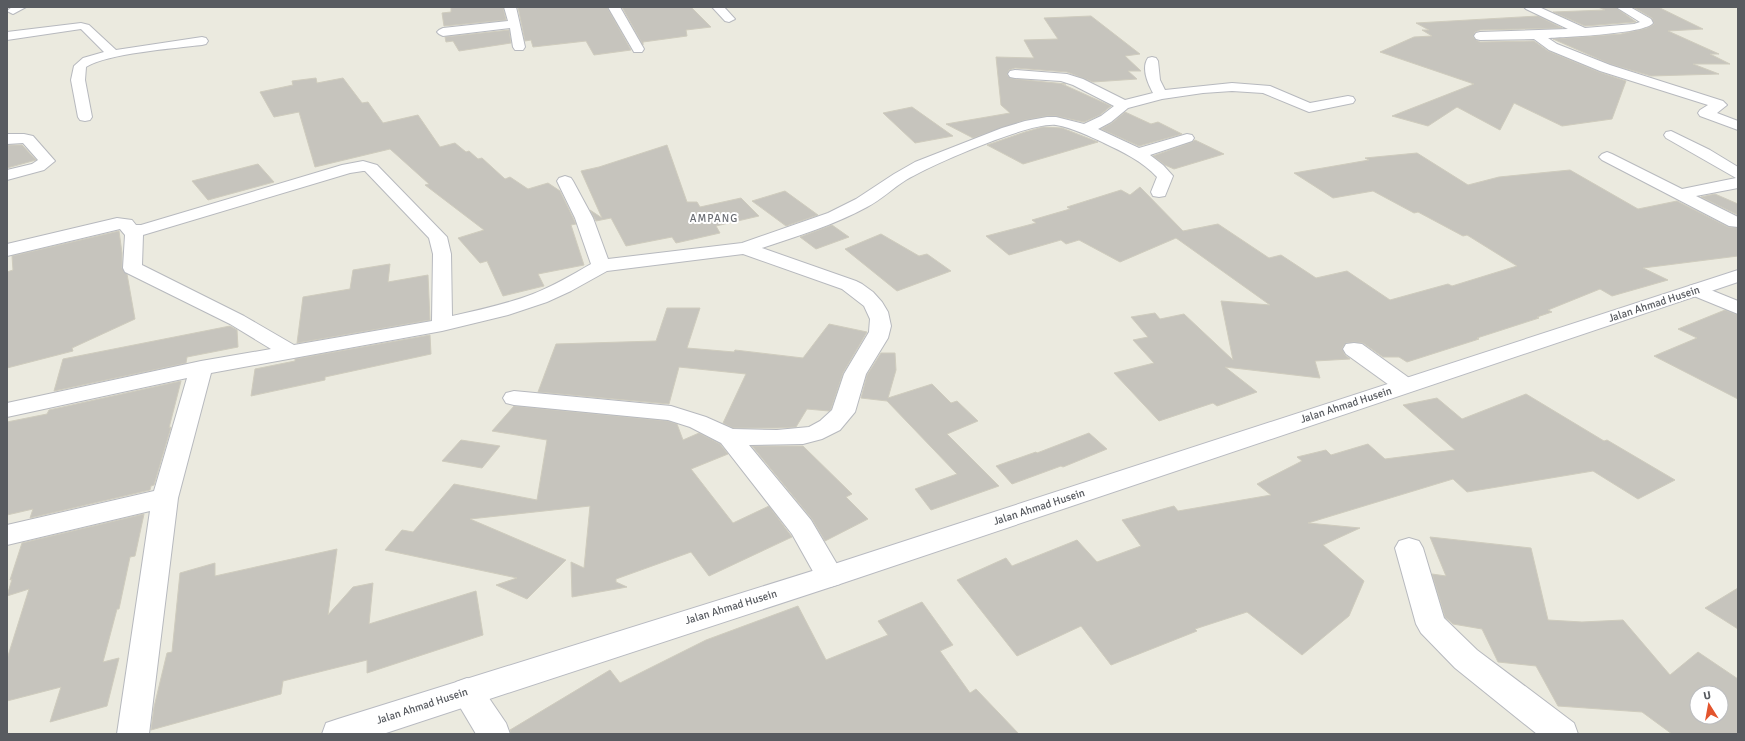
<svg xmlns="http://www.w3.org/2000/svg" width="1745" height="741" font-family="Signika,sans-serif">
<style>
.building{fill:#c6c4bd;stroke:#cfccbe;fill-rule:evenodd}
.lines{fill:none;stroke-linecap:round;stroke-linejoin:round}
.minor-casing{stroke:#b7b9be;stroke-width:2}
.tertiary-casing{stroke:#b7b9be;stroke-width:2}
.secondary-casing{stroke:#b8bac1;stroke-width:2}
.minor{fill:#fff;fill-rule:evenodd}
.tertiary{fill:#fff;fill-rule:evenodd}
.secondary{fill:#fff;fill-rule:evenodd}
.labels{text-anchor:middle;dominant-baseline:central;stroke-width:4;stroke-linejoin:round;paint-order:stroke}
.far-quarter-label{font-size:11px;letter-spacing:1px;fill:#696c72;stroke:#fff}
.street-label{font-size:11px;fill:#585b60;stroke:#fff}
</style>
<rect width="100%" height="100%" fill="#ebeadf"/>
<g class="building">
<polygon points="451,7 503,7 506,20 444,26 442,13 451,12"/>
<polygon points="518,7 607,7 631,50 594,55 586,41 533,47 531,40 525,41"/>
<polygon points="622,7 691,7 711,27 686,30 687,36 643,42 643,45"/>
<polygon points="1598,7 1615,7 1636,22 1585,26 1553,12 1605,10"/>
<polygon points="1633,7 1658,7 1703,29 1668,31 1719,54 1710,54 1730,64 1693,64 1719,74 1651,76 1610,64 1553,39 1621,34 1647,28 1654,24 1652,18"/>
<polygon points="1091,16 1140,54 1125,56 1141,71 1128,71 1137,79 1093,82 1067,72 1015,68 1009,70 1007,75 1010,78 1015,79 1066,84 1062,84 1111,106 1100,115 1084,122 1056,116 1047,116 1025,120 973,138 946,124 1010,113 1001,105 996,57 1034,58 1024,40 1058,39 1044,18"/>
<polygon points="1538,16 1562,28 1480,30 1475,32 1473,37 1476,40 1480,42 1534,41 1548,51 1599,72 1626,81 1612,119 1562,126 1514,103 1500,130 1457,107 1428,126 1392,116 1474,84 1380,52 1414,37 1432,36 1422,30 1429,30 1416,23"/>
<polygon points="509,30 511,43 459,51 453,41 446,42 445,37"/>
<polygon points="316,78 317,83 343,78 362,103 368,102 383,123 418,115 440,147 455,143 466,152 469,151 478,159 482,158 505,179 510,177 528,189 548,183 560,191 576,224 571,225 584,265 538,274 544,286 503,296 487,261 480,263 458,238 484,230 425,185 429,184 390,149 315,167 299,112 274,117 260,92 293,85 292,81"/>
<polygon points="912,107 953,136 915,143 883,113"/>
<polygon points="1125,112 1151,124 1158,122 1182,134 1139,146 1101,129 1112,123"/>
<polygon points="1043,127 1062,128 1098,142 1023,164 987,145 1025,132"/>
<polygon points="1195,140 1224,154 1174,169 1165,165 1153,156 1192,142"/>
<polygon points="7,145 22,145 36,160 7,168"/>
<polygon points="667,145 687,202 697,202 700,207 741,198 759,216 716,226 720,233 676,243 672,237 626,246 611,218 596,221 590,210 602,218 581,171 599,167"/>
<polygon points="1417,153 1468,185 1499,177 1570,170 1638,209 1677,201 1728,227 1738,228 1738,256 1643,268 1668,280 1612,296 1600,289 1548,310 1552,312 1537,317 1539,318 1477,338 1479,339 1407,362 1399,357 1383,357 1363,343 1354,342 1346,343 1342,348 1345,355 1350,359 1315,361 1320,378 1225,367 1257,392 1217,406 1213,403 1159,421 1114,373 1154,363 1133,340 1148,337 1131,317 1155,313 1160,319 1184,314 1233,360 1221,301 1270,305 1176,238 1120,262 1079,240 1066,244 1061,240 1009,255 986,236 1036,223 1032,220 1070,209 1067,207 1121,190 1130,195 1140,187 1183,231 1218,224 1269,258 1281,255 1316,278 1347,271 1390,300 1448,284 1452,286 1517,266 1467,235 1463,236 1418,212 1414,213 1373,191 1333,198 1294,173 1369,160 1365,158"/>
<polygon points="258,164 274,182 208,200 192,181"/>
<polygon points="785,191 818,215 786,226 752,201"/>
<polygon points="1715,194 1738,204 1738,215 1701,197"/>
<polygon points="832,225 849,237 816,249 800,237"/>
<polygon points="119,231 122,253 122,268 127,274 135,319 72,348 73,351 7,368 7,272 13,270 12,256"/>
<polygon points="881,234 919,256 927,254 951,271 897,291 845,249"/>
<polygon points="390,264 388,282 428,275 430,320 297,343 303,297 350,289 353,270"/>
<polygon points="667,308 700,308 687,348 734,352 735,350 803,358 829,324 867,332 843,373 831,409 829,411 807,409 796,427 777,428 733,428 723,423 746,374 679,367 669,404 538,392 556,344 656,341"/>
<polygon points="1725,310 1738,315 1738,399 1654,356 1697,338 1678,329"/>
<polygon points="230,326 237,330 238,347 187,357 186,363 54,391 63,359"/>
<polygon points="430,335 431,354 325,377 325,380 251,396 255,369 295,361 295,359"/>
<polygon points="881,353 895,353 896,370 888,398 932,384 951,403 957,401 978,421 947,434 999,486 931,510 915,489 957,474 887,401 861,398 867,375"/>
<polygon points="181,381 169,428 171,427 154,485 151,486 150,490 30,518 33,509 7,515 7,422 47,414 49,410"/>
<polygon points="1526,394 1604,441 1607,440 1675,480 1638,499 1593,471 1467,492 1453,479 1308,523 1360,528 1323,545 1364,581 1349,616 1302,655 1247,612 1195,629 1197,631 1111,665 1081,626 1017,656 957,580 1006,558 1012,566 1077,540 1097,562 1141,546 1122,520 1174,506 1178,511 1271,495 1257,484 1302,461 1297,457 1326,450 1331,455 1368,444 1385,459 1455,450 1403,405 1437,398 1462,419"/>
<polygon points="514,406 668,421 677,424 683,440 699,433 720,444 728,454 691,469 733,523 769,506 792,537 709,576 691,552 616,579 616,582 627,587 572,597 571,562 584,568 590,506 470,519 566,560 527,599 496,585 517,578 385,550 402,530 413,532 454,484 537,500 547,440 492,431"/>
<polygon points="1089,433 1107,449 1063,467 1061,466 1012,484 996,466 1036,452 1037,453"/>
<polygon points="461,440 500,446 482,468 442,461"/>
<polygon points="752,446 803,446 852,494 846,497 868,519 825,541 812,519"/>
<polygon points="144,514 135,556 130,557 119,609 117,609 103,662 119,658 107,706 50,722 61,687 7,701 7,659 29,589 7,596 12,579 10,580 22,543"/>
<path d="M1430,537L1531,548L1548,620L1582,622L1623,620L1670,675L1698,652L1738,679V734H1672L1642,712L1558,706L1536,666L1498,662L1482,629L1453,624L1445,617L1432,574L1446,576ZM1697,693H1721V717H1697Z"/>
<polygon points="337,549 328,615 353,587 373,583 369,624 476,591 483,635 367,673 367,660 283,681 281,694 151,730 154,707 167,653 172,652 180,573 215,563 215,576"/>
<polygon points="1738,588 1738,629 1705,608"/>
<polygon points="922,602 953,645 940,651 970,693 976,689 1019,734 511,734 510,730 610,670 620,683 706,640 798,606 826,660 888,635 878,621"/>
</g>
<g class="lines">
<g class="minor-casing">
<g id="minor">
<polygon points="12,7 26,7 13,14 7,11"/>
<polygon points="504,7 516,7 525,47 523,50 515,50 513,47 510,28 443,36 439,34 437,32 439,30 443,28 508,21"/>
<polygon points="608,7 620,7 644,49 642,52 634,52"/>
<polygon points="712,7 724,7 735,19 729,22 725,21"/>
<path d="M1524,7H1539L1585,28L1634,24L1640,22L1616,7H1630L1651,19L1653,23C1645,34 1565,37 1548,38L1557,44L1610,65L1723,101L1727,105L1717,113L1738,121V130L1700,116L1698,113L1700,110L1708,105L1600,71L1549,50L1534,39L1480,40L1476,39L1474,36L1476,33L1480,32L1568,29L1526,9Z"/>
<path d="M81,23L89,25L116,50L202,37L206,38L208,41L206,44L202,45C176,48 105,54 86,67L85,80L92,117L90,120L85,121L80,120L78,117L71,80L74,66L83,58L104,52L81,29L7,40V32Z"/>
<path d="M1152,57L1156,58L1158,61L1160,80L1165,90L1232,83L1270,86L1310,103L1348,96L1353,97L1355,100L1353,103L1309,112L1263,93L1232,91L1203,93L1162,99L1128,108L1111,122L1098,129L1139,148L1187,134L1192,135L1194,138L1192,141L1150,155L1163,165L1173,176L1165,196L1159,197L1153,196L1151,192L1157,177C1142,161 1123,152 1104,143C1089,136 1073,128 1056,125C1029,122 931,165 906,180C893,188 881,200 867,207C834,225 798,236 762,248L856,281L862,284L873,292L882,302L888,312L891,326L888,338L866,374L855,412L840,430L822,439L803,444L749,445L811,520L844,576L840,584L830,587L820,584L792,534L721,443L690,427L668,420L514,405L506,403L503,398L506,393L514,391L671,406L706,417L733,429L777,430L809,427L820,421L832,410L844,374L869,332L870,319L864,306L842,289L743,254L607,271L571,291L547,302L508,315L442,331L211,373L178,498L149,734H117L150,511L7,545V525L154,491L187,378L7,417V403L201,361L271,349L230,324L125,272L123,268L125,235L120,229L7,256V244L117,218L132,220L136,225H141L342,165L363,161L377,165L447,237L451,254L452,316C479,310 507,304 533,294C553,286 572,275 591,264L575,218L557,181L559,178L565,176L571,178L573,181L593,218L608,259L742,243L828,213L856,199L894,174L915,162L1002,128L1025,121L1047,117H1056L1084,124L1101,116L1114,106L1073,85L1061,81L1015,78L1010,77L1008,74L1010,71L1015,70L1067,74L1083,79L1125,100L1153,93C1148,84 1141,68 1148,58ZM363,171H365L429,238L433,254L432,321L294,345L244,316L142,265L143,235L350,173Z"/>
<polygon points="1671,131 1710,150 1738,167 1738,188 1696,196 1738,217 1738,227 1729,226 1602,160 1599,157 1602,154 1607,152 1612,154 1682,189 1736,178 1666,138 1664,135 1666,132"/>
<polygon points="7,134 24,134 33,136 55,161 44,170 7,180 7,170 32,164 38,160 23,143 7,144"/>
<polygon points="1696,284 1738,301 1738,314 1689,294 1686,290 1689,286"/>
<polygon points="1354,343 1362,344 1412,380 1415,385 1412,390 1404,392 1396,390 1346,354 1343,349 1346,344"/>
<polygon points="1409,538 1419,541 1423,548 1444,618 1477,650 1574,723 1578,734 1537,734 1455,668 1421,633 1416,624 1395,548 1399,541"/>
</g>
</g>
<g class="tertiary-casing">
<polygon id="tertiary" points="467,678 478,682 506,723 510,734 476,734 451,692 456,682"/>
</g>
<g class="secondary-casing">
<polygon id="secondary" points="1738,270 1738,282 840,584 383,734 322,734 326,723 338,719 825,567"/>
</g>
<use href="#minor" class="minor"/>
<use href="#tertiary" class="tertiary"/>
<use href="#secondary" class="secondary"/>
</g>
<g class="labels">
<g class="far-quarter-label">
<text x="714" y="218">AMPANG</text>
</g>
<g class="street-label">
<text transform="translate(1654 304) rotate(-18)">Jalan Ahmad Husein</text>
<text transform="translate(1346 405) rotate(-18)">Jalan Ahmad Husein</text>
<text transform="translate(1039 507) rotate(-18)">Jalan Ahmad Husein</text>
<text transform="translate(731 607) rotate(-17)">Jalan Ahmad Husein</text>
<text transform="translate(422 706) rotate(-18)">Jalan Ahmad Husein</text>
</g>
</g>
<rect width="1745" height="741" fill="none" stroke="#585b60" stroke-width="16"/>
<g transform="translate(1709 705) rotate(349)"><circle r="19" fill="#ffffff" stroke="#bcbdbf"/>
<path d="M0-3L7 15L0 10L-7 15Z" fill="#e3542d"/>
<text y="-6" font-size="11" font-weight="bold" text-anchor="middle" fill="#585b60">U</text>
</g>
</svg>
